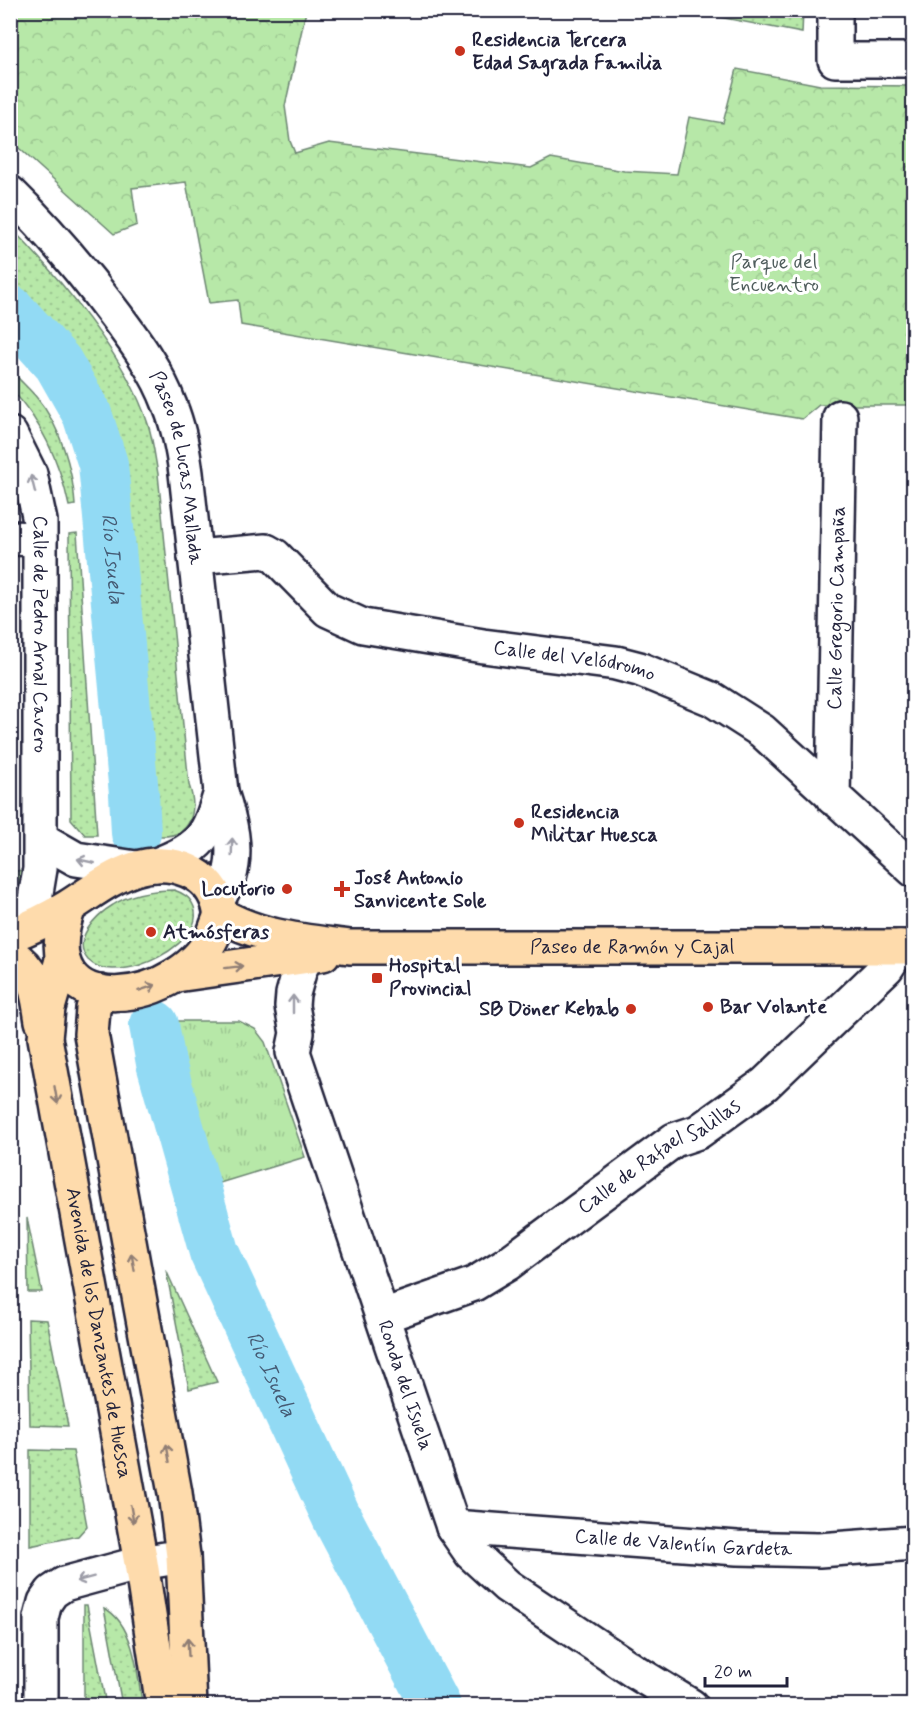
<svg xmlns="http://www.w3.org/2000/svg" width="924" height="1716" font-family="Mynerve,sans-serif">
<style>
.grass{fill:url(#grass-tufts);stroke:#6c8572;stroke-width:1.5}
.forest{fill:url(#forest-crowns);stroke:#6c8572;stroke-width:1.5}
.garden{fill:url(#garden-dots);stroke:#6c8572;stroke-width:1.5}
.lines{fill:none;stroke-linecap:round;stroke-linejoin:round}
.river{stroke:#92daf4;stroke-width:50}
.minor-casing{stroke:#22223b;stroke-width:38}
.secondary-casing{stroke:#22223b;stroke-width:38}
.primary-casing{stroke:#22223b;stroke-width:38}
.minor{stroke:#fff;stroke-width:33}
.secondary{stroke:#fff;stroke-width:33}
.primary{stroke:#fedbac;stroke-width:33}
.oneway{stroke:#9c9ca7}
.oneway2{stroke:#907e74}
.poi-dot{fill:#c8321e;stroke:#fff;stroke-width:2}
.labels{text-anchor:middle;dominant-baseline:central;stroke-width:6;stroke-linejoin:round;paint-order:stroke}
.poi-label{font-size:20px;font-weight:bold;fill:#22223b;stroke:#fff;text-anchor:start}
.park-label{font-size:20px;fill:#4f5d5c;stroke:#fff}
.street-label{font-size:20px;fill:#22223b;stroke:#fff}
.water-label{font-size:21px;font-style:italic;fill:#445972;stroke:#fff}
</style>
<defs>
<pattern id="grass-tufts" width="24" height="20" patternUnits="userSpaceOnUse" patternTransform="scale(1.5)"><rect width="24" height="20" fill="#b7e8a8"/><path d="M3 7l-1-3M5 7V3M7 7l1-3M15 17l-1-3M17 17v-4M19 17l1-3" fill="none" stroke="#9dc792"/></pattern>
<pattern id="forest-crowns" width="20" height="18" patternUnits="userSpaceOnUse" patternTransform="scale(1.5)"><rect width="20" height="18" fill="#b7e8a8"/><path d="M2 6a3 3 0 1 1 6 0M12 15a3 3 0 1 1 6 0" fill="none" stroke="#9dc792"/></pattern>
<pattern id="garden-dots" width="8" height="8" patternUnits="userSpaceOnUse" patternTransform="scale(1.5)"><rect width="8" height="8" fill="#b7e8a8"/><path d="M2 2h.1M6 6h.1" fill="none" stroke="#9dc792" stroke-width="1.8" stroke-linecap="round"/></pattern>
</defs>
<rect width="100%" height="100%" fill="#fff"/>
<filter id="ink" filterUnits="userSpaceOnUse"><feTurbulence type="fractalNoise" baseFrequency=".0167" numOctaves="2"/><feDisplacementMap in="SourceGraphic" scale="12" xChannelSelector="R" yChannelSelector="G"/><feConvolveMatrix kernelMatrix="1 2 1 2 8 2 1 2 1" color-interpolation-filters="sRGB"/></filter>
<g filter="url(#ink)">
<polygon class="grass" points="166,1021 239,1021 255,1029 265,1042 305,1157 213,1185"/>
<polygon class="forest" points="11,11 306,11 285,106 290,141 295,153 329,143 531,168 551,158 624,171 677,174 689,117 723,123 737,69 820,85 913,86 913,405 819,405 802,419 241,325 238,300 209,303 186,182 132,188 137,225 114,234 11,141"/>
<g class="garden">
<polygon points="688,11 803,11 802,33"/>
<path d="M11,228C59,277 127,358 148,424C153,440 155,457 158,474L189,785C198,810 192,838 159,836L157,830L122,460L105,407L74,351L11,282Z"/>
<path d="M11,370C19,380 29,388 37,398C60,425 73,470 75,505L69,506C60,463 41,421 11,389Z"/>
<polygon points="77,533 97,835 85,835 71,819 69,534"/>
<path d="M23,870C22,887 23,904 11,918V872Z"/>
<path d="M174,890C183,893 190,897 194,907C203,934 161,959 140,965C131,968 122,969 113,969C103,969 95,967 88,960C71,940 96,915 113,905C131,893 152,890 174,890Z"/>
<polygon points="27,1218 42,1292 28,1292"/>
<polygon points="166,1270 217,1382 189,1389"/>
<polygon points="28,1319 47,1320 68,1426 30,1425"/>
<polygon points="30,1450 73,1451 87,1526 78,1536 30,1546"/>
<polygon points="84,1605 87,1605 106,1705 84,1705"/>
<path d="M104,1608C134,1623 138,1674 142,1704L140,1705H122Z"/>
</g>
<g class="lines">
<g class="river">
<path id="s1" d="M10,310L58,363L87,414L103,464L134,794L136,833"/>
<path id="s2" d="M154,1025L161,1063L214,1252L339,1522L436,1706"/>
</g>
<g class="minor-casing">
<g id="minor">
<polyline points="835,10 835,60 914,60"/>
<path id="s3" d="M10,434L30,474L40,521V869L35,899L26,928"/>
<polyline points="10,538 40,539"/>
<path id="s4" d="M195,557L266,551L275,556L328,610L363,626L483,646L616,663L639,669L712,699L762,731L914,870"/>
<path id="s5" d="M833,798L840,417"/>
<polyline points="41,839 76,859 136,868"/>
<path id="s6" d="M306,957L300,969L293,994L292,1006L297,1033L293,1052L453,1527L471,1553L507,1586L634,1671L691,1706"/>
<path id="s7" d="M383,1316L474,1284L507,1264L674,1140L698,1132L765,1084L887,967L900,947"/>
<path id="s8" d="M453,1527L737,1548L819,1550L914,1543"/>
<polyline points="41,1706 41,1618 45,1602 52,1592 64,1584 141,1563 183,1556"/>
</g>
</g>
<g class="secondary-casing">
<g id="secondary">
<path id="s9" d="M10,193C47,229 80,268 110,308C133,338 157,370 170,406C179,428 183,450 186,473L221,792C230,820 238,849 229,878C226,885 221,893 218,900"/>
<path d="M156,865C202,847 207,838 221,792"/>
</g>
</g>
<g class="primary-casing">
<g id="primary">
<path id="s10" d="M221,915C261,938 305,941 350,947H914"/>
<path d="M10,935C30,928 50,918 68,907C89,894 110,877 135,869C170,857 213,871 220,911C221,917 218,922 216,928C190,1006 24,1032 69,907"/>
<path d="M10,954C37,971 37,992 42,1021"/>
<path id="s11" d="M62,960L48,1008L45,1038L141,1563L163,1706"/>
<polyline points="176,975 323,954"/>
<polyline points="100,992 93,1009 91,1034 175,1493 183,1556 190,1706"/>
</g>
</g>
<use href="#minor" class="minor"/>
<use href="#secondary" class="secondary"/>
<use href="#primary" class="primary"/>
</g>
<defs><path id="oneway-shaft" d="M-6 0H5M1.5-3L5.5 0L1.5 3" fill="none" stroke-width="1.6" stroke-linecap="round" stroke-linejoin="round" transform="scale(1.5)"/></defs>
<g class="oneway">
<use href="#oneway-shaft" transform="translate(33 484) rotate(-104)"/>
<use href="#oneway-shaft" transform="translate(232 847) rotate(-88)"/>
<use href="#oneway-shaft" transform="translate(86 861) rotate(-167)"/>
<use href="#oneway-shaft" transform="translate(293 1004) rotate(-90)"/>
<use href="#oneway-shaft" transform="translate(85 1579) rotate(165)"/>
</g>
<g class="oneway2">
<use href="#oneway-shaft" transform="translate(234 967) rotate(-7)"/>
<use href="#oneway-shaft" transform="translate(147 988) rotate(-18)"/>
<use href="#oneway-shaft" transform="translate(56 1095) rotate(80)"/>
<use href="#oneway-shaft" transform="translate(133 1262) rotate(-100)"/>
<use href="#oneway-shaft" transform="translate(168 1453) rotate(-100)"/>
<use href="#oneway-shaft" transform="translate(132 1514) rotate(80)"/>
<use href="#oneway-shaft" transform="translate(188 1647) rotate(-93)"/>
</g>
</g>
<g class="poi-dot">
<circle cx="460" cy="51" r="6"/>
<circle cx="519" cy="823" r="6"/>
<circle cx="287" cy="889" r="6"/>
<path d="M339 880h6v6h6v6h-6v6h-6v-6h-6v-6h6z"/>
<circle cx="151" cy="932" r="6"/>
<rect x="371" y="972" width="12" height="12" rx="3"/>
<circle cx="708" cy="1007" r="6"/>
<circle cx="631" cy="1009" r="6"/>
</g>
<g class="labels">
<g class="poi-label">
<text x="472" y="40">Residencia Tercera<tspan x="472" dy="23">Edad Sagrada Familia</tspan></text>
<text x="531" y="812">Residencia<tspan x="531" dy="23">Militar Huesca</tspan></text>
<text x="354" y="878">José Antonio<tspan x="354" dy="23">Sanvicente Sole</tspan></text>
<text x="275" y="889" text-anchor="end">Locutorio</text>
<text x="163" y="932">Atmósferas</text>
<text x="389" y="966">Hospital<tspan x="389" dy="23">Provincial</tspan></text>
<text x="720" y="1007">Bar Volante</text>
<text x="619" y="1009" text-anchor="end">SB Döner Kebab</text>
</g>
<g class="park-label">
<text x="774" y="262">Parque del<tspan x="774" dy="23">Encuentro</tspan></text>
</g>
<g class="street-label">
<text stroke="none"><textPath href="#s9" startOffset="330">Paseo de Lucas Mallada</textPath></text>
<text stroke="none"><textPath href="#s5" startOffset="190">Calle Gregorio Campaña</textPath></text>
<text stroke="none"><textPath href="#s3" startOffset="206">Calle de Pedro Arnal Cavero</textPath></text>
<text stroke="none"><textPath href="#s4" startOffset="410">Calle del Velódromo</textPath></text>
<text stroke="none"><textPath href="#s10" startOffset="416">Paseo de Ramón y Cajal</textPath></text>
<text stroke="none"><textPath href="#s7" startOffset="322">Calle de Rafael Salillas</textPath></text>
<text stroke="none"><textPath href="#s11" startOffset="380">Avenida de los Danzantes de Huesca</textPath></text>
<text stroke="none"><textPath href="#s6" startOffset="450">Ronda del Isuela</textPath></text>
<text stroke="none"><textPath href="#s8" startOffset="231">Calle de Valentín Gardeta</textPath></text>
</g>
<g class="water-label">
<text stroke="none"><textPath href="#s1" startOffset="278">Río Isuela</textPath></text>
<text stroke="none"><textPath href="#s2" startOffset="370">Río Isuela</textPath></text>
</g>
</g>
<rect width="924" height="1716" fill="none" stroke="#fff" stroke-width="36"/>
<rect x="18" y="18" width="888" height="1680" fill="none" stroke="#22223b" stroke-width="2" filter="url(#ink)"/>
<path d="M705 1677v9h82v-9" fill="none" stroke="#22223b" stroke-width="3"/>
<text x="714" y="1677" font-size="18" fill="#22223b" stroke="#ffffff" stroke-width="4.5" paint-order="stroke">20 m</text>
</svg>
